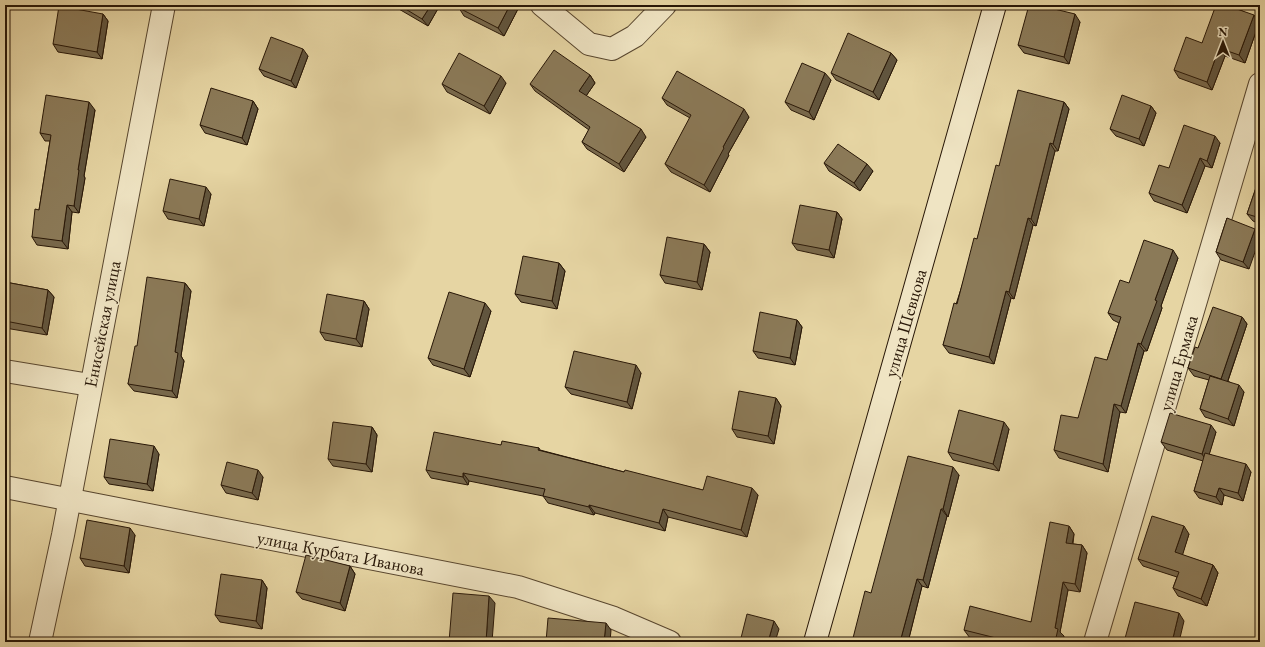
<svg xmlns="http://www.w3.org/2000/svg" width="1265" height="647" font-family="'EB Garamond',serif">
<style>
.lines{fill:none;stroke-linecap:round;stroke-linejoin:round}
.street-casing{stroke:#58462e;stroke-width:24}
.secondary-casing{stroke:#281707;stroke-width:24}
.street{stroke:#efe4c3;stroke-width:22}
.secondary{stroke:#efe4c3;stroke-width:22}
.wall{fill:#78694c;stroke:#281707}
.shaded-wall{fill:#61553e;stroke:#281707}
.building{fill:#8b7a58;stroke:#281707}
.labels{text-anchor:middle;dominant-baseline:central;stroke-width:3;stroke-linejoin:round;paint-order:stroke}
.street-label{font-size:18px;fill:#281707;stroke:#efe4c3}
</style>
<rect width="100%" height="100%" fill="#e6d5a3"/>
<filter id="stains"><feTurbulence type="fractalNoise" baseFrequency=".005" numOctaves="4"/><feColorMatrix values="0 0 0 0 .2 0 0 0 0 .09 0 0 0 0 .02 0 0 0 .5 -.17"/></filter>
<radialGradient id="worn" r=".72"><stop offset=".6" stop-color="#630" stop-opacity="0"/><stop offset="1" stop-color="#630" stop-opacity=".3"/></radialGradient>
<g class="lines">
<g class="street-casing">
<g id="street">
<polyline points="542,5 589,44 612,49 635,36 665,5"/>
<polyline points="5,371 90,385"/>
<polyline points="5,487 518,587 614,618 670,642"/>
<polyline points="40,642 63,535 164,5"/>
<polyline points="1095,642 1260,84"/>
</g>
</g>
<g class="secondary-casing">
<polyline id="secondary" points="815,642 995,5"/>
</g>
<use href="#street" class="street"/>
<use href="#secondary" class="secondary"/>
</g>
<g class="wall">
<polygon points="392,5 440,5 428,26"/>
<polygon points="461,5 520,5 504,36 464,16 459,8"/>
<polygon points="1242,7 1241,10 1259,23 1245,63 1225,56 1212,90 1179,78 1174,70 1202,43"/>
<polygon points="103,14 108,21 102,59 58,52 53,44"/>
<polygon points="1080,22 1069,64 1024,53 1018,45"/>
<polygon points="891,53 897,60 879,100 836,80 831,73"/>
<polygon points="308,56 296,88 264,76 259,69"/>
<polygon points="590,75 595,83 586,96 646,137 624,172 587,149 582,142 589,130 535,91 530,84"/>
<polygon points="831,80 814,120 791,110 785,102"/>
<polygon points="506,83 490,114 447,92 442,84"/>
<polygon points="662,98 749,117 728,154 729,155 710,192 671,172 665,164 690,118 667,105"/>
<polygon points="253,101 258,109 247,145 205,133 200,125"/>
<polygon points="1064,102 1069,109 1058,151 1055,151 1036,226 1033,225 1014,299 1011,298 994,364 949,353 943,345 977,239 999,166"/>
<polygon points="1151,106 1156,113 1144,146 1116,136 1110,129"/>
<polygon points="95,110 84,176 85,178 79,213 72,212 68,249 37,245 32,237 39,210 50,141 45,141 40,133"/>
<polygon points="1220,143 1212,168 1205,166 1187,213 1154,201 1149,193 1169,168"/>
<polygon points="824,163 873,171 860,191 829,171"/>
<polygon points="1260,176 1260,224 1253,221 1247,214"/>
<polygon points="211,194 204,226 168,219 163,211"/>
<polygon points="837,212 842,219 834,258 797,250 792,243"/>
<polygon points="1227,218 1249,269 1221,260 1216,252"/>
<polygon points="704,244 710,252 702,290 665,283 660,275"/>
<polygon points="1178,258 1161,306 1162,308 1147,351 1144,351 1126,413 1120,412 1108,472 1059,458 1054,450 1078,418 1107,360 1119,323 1113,320 1108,313 1129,283"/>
<polygon points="559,263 565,271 557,309 521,302 515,294"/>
<polygon points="5,282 48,290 54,297 47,335 5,328"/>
<polygon points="185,283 191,291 181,356 184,361 177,398 134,391 128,384 137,346"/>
<polygon points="364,301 369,309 362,347 325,340 320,332"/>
<polygon points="491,311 470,377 433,365 428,358"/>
<polygon points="1242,317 1247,324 1228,381 1244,392 1234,426 1205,417 1200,409 1209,380 1194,376 1188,368 1198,348"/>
<polygon points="797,320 802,327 795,365 758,358 753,351"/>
<polygon points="641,373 632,409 571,394 565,387"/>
<polygon points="776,398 781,406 774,444 737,437 732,429"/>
<polygon points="372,427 377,435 372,472 333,466 328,459"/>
<polygon points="1009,429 999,471 953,460 948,452"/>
<polygon points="1216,432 1209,454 1251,472 1243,501 1224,495 1222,505 1199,498 1194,491 1203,461 1167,450 1161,442"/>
<polygon points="501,445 539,448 540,450 624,472 703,490 758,495 747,537 668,517 665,531 595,513 594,515 548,503 543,496 469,481 468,485 431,478 426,470"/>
<polygon points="159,454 153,491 109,484 104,477"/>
<polygon points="959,475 948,517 947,516 928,588 922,586 908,642 852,642 871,593"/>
<polygon points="263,477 258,500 226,493 221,485"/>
<polygon points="1069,526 1074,534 1073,544 1082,545 1087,553 1080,592 1068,590 1060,632 1064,636 1062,642 987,642 970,638 964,630 1031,622"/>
<polygon points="1189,534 1182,555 1213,565 1218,573 1207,606 1178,596 1173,588 1177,577 1143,566 1138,559"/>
<polygon points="135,535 129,573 85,566 80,558"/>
<polygon points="350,566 355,574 345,611 302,599 296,592"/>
<polygon points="262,580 267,588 262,629 220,622 215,615"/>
</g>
<g class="shaded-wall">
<polygon points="431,5 440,5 428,26 422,19"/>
<polygon points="510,5 520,5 504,36 498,28"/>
<polygon points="1235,5 1240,5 1242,7 1239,15 1234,8"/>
<polygon points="103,14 108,21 102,59 97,52"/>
<polygon points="1075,14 1080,22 1069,64 1064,57"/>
<polygon points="1254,15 1259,23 1245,63 1239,55"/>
<polygon points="1219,48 1225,56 1212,90 1207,82"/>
<polygon points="303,49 308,56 296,88 291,81"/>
<polygon points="891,53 897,60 879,100 873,92"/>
<polygon points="825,73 831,80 814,120 809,112"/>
<polygon points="590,75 595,83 584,99 579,91"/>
<polygon points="501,76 506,83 490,114 484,106"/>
<polygon points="253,101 258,109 247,145 242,138"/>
<polygon points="89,102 95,110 84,176 85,178 79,213 74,206 78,170"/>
<polygon points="1064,102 1069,109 1058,151 1053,144"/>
<polygon points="1151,106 1156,113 1144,146 1139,139"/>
<polygon points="744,109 749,117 728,154 729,155 710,192 704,185 723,147"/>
<polygon points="641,129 646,137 624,172 619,164"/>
<polygon points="1215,136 1220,143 1212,168 1207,161"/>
<polygon points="1050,143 1055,151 1036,226 1031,219"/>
<polygon points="1200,158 1205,166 1187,213 1182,205"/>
<polygon points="867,164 873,171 860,191 854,183"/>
<polygon points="206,187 211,194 204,226 199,219"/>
<polygon points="67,205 72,212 68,249 62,241"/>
<polygon points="837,212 842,219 834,258 829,250"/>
<polygon points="1028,218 1033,225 1014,299 1009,292"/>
<polygon points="1255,229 1260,236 1260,238 1249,269 1243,262"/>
<polygon points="704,244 710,252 702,290 697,282"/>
<polygon points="1173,250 1178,258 1161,306 1162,308 1147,351 1141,344 1155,300"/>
<polygon points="559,263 565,271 557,309 552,301"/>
<polygon points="185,283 191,291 181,356 184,361 177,398 172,391 175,352"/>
<polygon points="48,290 54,297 47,335 42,328"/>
<polygon points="1006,291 1011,298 994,364 989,357"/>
<polygon points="364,301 369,309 362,347 356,339"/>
<polygon points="485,303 491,311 470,377 464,369"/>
<polygon points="1242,317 1247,324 1226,386 1221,379"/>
<polygon points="797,320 802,327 795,365 790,358"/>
<polygon points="1138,343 1144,351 1126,413 1121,406"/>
<polygon points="636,365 641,373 632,409 627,402"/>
<polygon points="1239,385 1244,392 1234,426 1228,419"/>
<polygon points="776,398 781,406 774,444 768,436"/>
<polygon points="1114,404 1120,412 1108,472 1103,464"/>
<polygon points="1004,422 1009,429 999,471 993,464"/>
<polygon points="1211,425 1216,432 1207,462 1202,454"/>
<polygon points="372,427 377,435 372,472 366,464"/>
<polygon points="154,446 159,454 153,491 147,484"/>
<polygon points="1246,464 1251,472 1243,501 1238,493"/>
<polygon points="953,467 959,475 948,517 943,509"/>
<polygon points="258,470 263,477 258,500 252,493"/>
<polygon points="463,473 469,481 468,485 463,477"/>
<polygon points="752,488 758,495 747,537 741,530"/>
<polygon points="1219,488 1224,495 1222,505 1216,497"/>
<polygon points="589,505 595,513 594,515 589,507"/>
<polygon points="663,509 668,517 665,531 659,523"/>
<polygon points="941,509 947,516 928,588 923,580"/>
<polygon points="1069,526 1074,534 1071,550 1066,543"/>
<polygon points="1184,526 1189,534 1181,560 1175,552"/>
<polygon points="130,528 135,535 129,573 124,566"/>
<polygon points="1082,545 1087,553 1080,592 1075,584"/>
<polygon points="1213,565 1218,573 1207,606 1201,599"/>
<polygon points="350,566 355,574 345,611 340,603"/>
<polygon points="917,579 922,586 908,642 900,642"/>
<polygon points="262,580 267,588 262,629 256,621"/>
<polygon points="1063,582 1068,590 1060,632 1064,636 1062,642 1055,642 1055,628"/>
<polygon points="489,596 495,603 492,642 486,642"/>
<polygon points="1179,613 1184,621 1179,642 1172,642"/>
<polygon points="774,621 779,629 775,642 768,642"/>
<polygon points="606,623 611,630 610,642 604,642"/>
</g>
<g class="building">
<polygon points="399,5 431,5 422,19"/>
<polygon points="461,5 510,5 498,28 459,8"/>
<polygon points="1029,5 1038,5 1075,14 1064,57 1018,45"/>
<polygon points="1216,5 1235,5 1234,8 1254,15 1239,55 1219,48 1207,82 1174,70 1186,37 1202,43"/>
<polygon points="59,6 103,14 97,52 53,44"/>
<polygon points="848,33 891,53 873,92 831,73"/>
<polygon points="271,37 303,49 291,81 259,69"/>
<polygon points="554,50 590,75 579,91 641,129 619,164 582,142 590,127 530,84"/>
<polygon points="459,53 501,76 484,106 442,84"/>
<polygon points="802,63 825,73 809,112 785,102"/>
<polygon points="677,71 744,109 723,147 724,148 704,185 665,164 691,115 662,98"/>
<polygon points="211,88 253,101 242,138 200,125"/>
<polygon points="1018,90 1064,102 1053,144 1050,143 1031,219 1028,218 1009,292 1006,291 989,357 943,345 954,303 957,304 974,238 977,239 996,165 999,166"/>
<polygon points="46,95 89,102 78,170 79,170 74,206 67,205 62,241 32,237 35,209 39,210 51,135 40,133"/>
<polygon points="1122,95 1151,106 1139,139 1110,129"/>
<polygon points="1184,125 1215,136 1207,161 1200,158 1182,205 1149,193 1159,165 1169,168"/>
<polygon points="838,144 867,164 854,183 824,163"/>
<polygon points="1260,176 1260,218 1247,214"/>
<polygon points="170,179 206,187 199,219 163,211"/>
<polygon points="800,205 837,212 829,250 792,243"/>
<polygon points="1227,218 1255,229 1243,262 1216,252"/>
<polygon points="667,237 704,244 697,282 660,275"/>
<polygon points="1144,240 1173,250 1155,300 1157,301 1141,344 1138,343 1121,406 1114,404 1103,464 1054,450 1061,415 1078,418 1095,357 1107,360 1121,317 1108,313 1120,280 1129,283"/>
<polygon points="523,256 559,263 552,301 515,294"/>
<polygon points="147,277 185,283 175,352 178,353 172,391 128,384 135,346 137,346"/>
<polygon points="5,282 48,290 42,328 5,321"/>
<polygon points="449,292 485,303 464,369 428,358"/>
<polygon points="327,294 364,301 356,339 320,332"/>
<polygon points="1213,307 1242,317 1221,379 1188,368 1195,347 1198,348"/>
<polygon points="760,312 797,320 790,358 753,351"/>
<polygon points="574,351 636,365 627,402 565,387"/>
<polygon points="1210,376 1239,385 1228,419 1200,409"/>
<polygon points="739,391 776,398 768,436 732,429"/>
<polygon points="959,410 1004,422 993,464 948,452"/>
<polygon points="1170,413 1211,425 1202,454 1161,442"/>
<polygon points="333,422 372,427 366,464 328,459"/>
<polygon points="434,432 501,445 502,441 539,448 538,450 624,472 625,470 703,490 707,476 752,488 741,530 663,509 659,523 589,505 589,507 543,496 545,489 463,473 463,477 426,470"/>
<polygon points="110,439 154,446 147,484 104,477"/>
<polygon points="1205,453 1246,464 1238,493 1219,488 1216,497 1194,491"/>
<polygon points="908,456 953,467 943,509 941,509 923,580 917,579 900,642 852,642 865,591 871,593"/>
<polygon points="227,462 258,470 252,493 221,485"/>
<polygon points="1152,516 1184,526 1175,552 1213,565 1201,599 1173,588 1179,572 1138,559"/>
<polygon points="87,520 130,528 124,566 80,558"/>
<polygon points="1050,522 1069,526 1066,543 1082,545 1075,584 1063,582 1055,628 1058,629 1055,642 1012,642 964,630 970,606 1031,622"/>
<polygon points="306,555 350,566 340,603 296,592"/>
<polygon points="221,574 262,580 256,621 215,615"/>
<polygon points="453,593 489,596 486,642 449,642"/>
<polygon points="1135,602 1179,613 1172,642 1124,642"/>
<polygon points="747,614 774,621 768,642 740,642"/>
<polygon points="548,618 606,623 604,642 546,642"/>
</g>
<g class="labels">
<g class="street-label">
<text transform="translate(905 323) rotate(-74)">улица Шевцова</text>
<text transform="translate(102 324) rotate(-79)">Енисейская улица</text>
<text transform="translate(1178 363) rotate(-74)">улица Ермака</text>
<text transform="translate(341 553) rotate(11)">улица Курбата Иванова</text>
</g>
</g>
<rect width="1265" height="647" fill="none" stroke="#e6d5a3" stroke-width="20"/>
<rect x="6" y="6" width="1253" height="635" fill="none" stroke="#281707" stroke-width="2"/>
<rect x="10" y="10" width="1245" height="627" fill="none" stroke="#281707"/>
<g transform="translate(1223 42)" stroke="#efe4c3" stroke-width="3" paint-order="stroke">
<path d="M0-3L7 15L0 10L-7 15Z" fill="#281707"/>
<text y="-6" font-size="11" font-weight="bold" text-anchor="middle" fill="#281707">N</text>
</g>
<rect width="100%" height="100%" filter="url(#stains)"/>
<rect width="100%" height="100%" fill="url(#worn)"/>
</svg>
